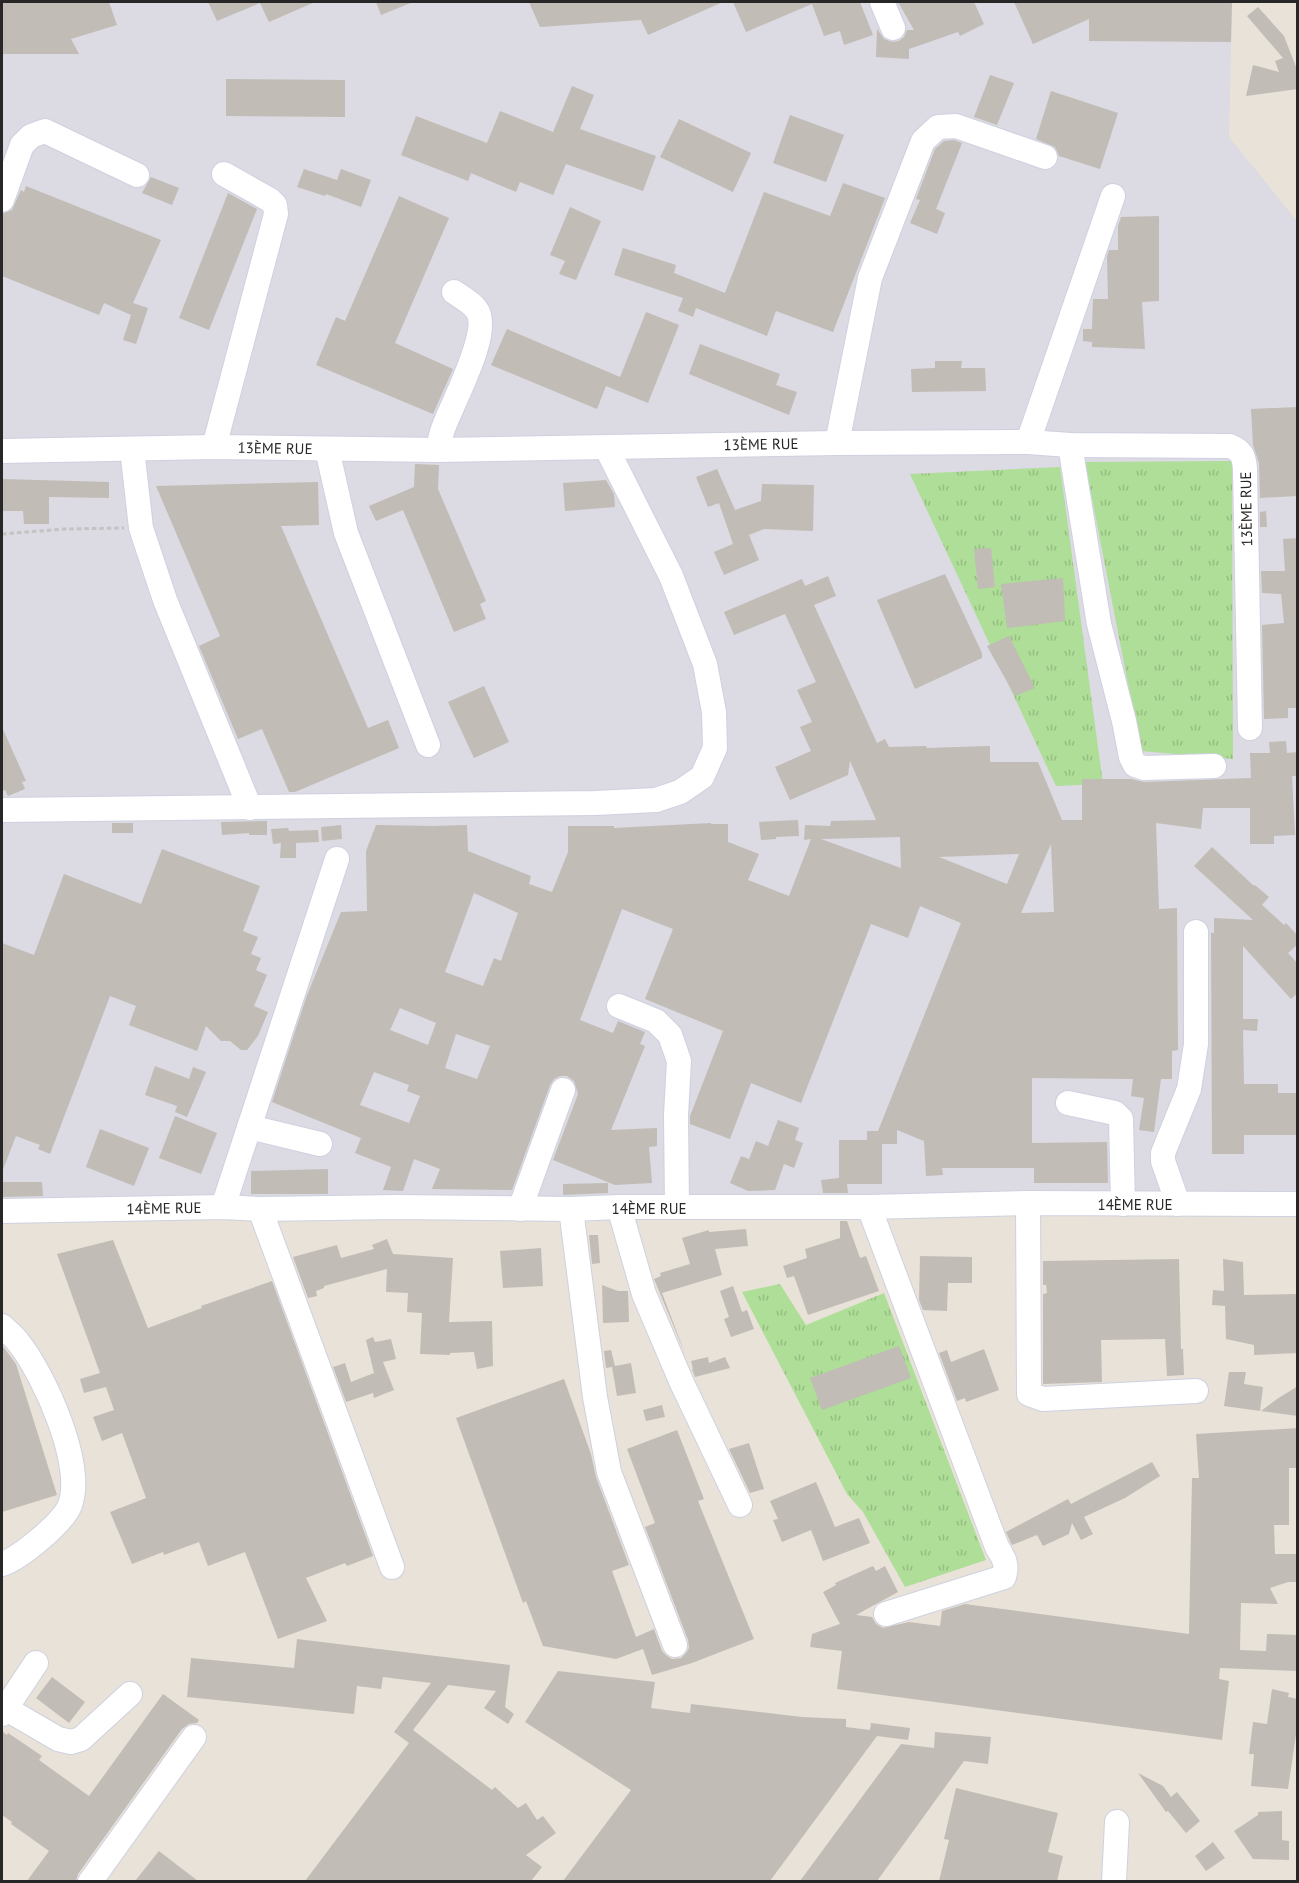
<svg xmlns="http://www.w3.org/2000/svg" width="1299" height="1883" font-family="'PT Sans',sans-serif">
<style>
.industrial{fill:#dcdae2}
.park{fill:url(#park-tufts)}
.building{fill:#c1bcb6;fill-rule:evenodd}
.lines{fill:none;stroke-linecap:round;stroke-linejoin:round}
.minor-casing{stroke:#ced1e0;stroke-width:26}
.path{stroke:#c3c3c3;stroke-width:3;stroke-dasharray:4.5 3;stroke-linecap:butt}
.minor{stroke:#fff;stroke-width:24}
.labels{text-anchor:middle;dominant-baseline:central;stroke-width:4.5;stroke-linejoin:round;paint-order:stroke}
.street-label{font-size:15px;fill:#272727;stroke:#fff}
</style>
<defs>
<pattern id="park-tufts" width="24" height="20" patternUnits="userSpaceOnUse" patternTransform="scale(1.5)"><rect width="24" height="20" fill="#aede97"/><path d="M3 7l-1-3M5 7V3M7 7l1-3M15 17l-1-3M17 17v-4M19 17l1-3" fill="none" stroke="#96be82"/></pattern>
</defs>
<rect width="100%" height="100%" fill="#e9e2d9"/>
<polygon class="industrial" points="2,2 1232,2 1229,137 1297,221 1297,1196 2,1207"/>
<g class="park">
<polygon points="1232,461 1233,759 1141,751 1085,462"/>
<polygon points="1060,467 1103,784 1056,786 910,474"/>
<polygon points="780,1284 806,1325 884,1293 986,1560 905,1587 863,1512 847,1494 742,1292"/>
</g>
<g class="building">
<polygon points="2,2 109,2 117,25 71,39 79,54 2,54"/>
<polygon points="208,2 315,2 269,22 260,3 217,21"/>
<polygon points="376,2 413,2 381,15"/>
<polygon points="529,2 723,2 648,35 641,20 540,27"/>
<polygon points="733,2 860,2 873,35 844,45 840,31 824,36 812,4 746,32"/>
<polygon points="898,2 974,2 984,24 960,36 958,32 909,49 909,59 876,57 877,29 884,39 892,42 899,41 904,37 907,30 914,30"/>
<polygon points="1014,2 1232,2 1231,42 1089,41 1089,19 1033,44"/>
<polygon points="1258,7 1284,36 1298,72 1298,89 1246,96 1253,65 1279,72 1275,61 1283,58 1247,16"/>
<polygon points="990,75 1014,83 997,125 974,117"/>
<polygon points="226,79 345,80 345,117 226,116"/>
<polygon points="572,86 594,95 580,129 656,156 643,191 566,164 553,195 520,182 516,192 471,173 468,181 401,155 416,116 487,143 500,111 553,132"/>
<polygon points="1051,91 1118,113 1100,169 1059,156 1055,147 1036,139"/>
<polygon points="790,115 844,135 826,182 773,163"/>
<polygon points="679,119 751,153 733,192 660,157"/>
<polygon points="954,140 962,143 936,209 945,213 937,234 910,223 920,200 916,199 935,149 944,141"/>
<polygon points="304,169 337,180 341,169 371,180 361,207 326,194 325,196 297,187"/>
<polygon points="151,177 179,188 172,205 142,193"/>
<polygon points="843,183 885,198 833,332 776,311 767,336 696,308 693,317 678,311 683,298 614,275 623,248 676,265 674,273 725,293 764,192 830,216"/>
<polygon points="26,186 161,240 133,303 148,308 136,344 123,340 131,315 104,303 99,315 2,276 2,214 12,210 21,190 24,192"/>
<polygon points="228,193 257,209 209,330 179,318"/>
<polygon points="399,196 449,218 395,343 453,369 433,414 316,365 336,317 345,321"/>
<polygon points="570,207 601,221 576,280 559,274 565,261 550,255"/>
<polygon points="1159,216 1159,301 1142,302 1145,349 1092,347 1092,342 1083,341 1083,329 1092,329 1093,299 1108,299 1107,257 1109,250 1118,250 1118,226 1121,217"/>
<polygon points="646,312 679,325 648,403 606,386 597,409 491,365 507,329 620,377"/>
<polygon points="700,344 780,374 776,385 797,392 789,415 689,374"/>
<polygon points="935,361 962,361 961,368 985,368 986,391 912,392 911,369 935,368"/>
<polygon points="1298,407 1298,496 1260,498 1259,463 1253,445 1251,409"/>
<polygon points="415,464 439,465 438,489 486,601 480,604 486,619 454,632 403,510 376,521 369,506 414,487"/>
<polygon points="717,469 735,510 761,501 762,484 814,485 813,531 764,529 749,535 759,560 724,575 714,552 733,544 719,503 708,507 696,477"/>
<polygon points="2,479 109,482 109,498 49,497 49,524 24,524 23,511 2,511"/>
<polygon points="606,480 614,494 615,507 565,511 563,483"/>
<polygon points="318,482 319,525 281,526 368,728 388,720 399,748 295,792 289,792 262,729 238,739 199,646 220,636 156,486"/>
<polygon points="1266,511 1267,527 1260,527 1260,512"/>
<polygon points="1298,538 1298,708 1288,708 1288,718 1264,719 1262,625 1284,623 1281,594 1262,593 1261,571 1285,571 1283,539"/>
<polygon points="991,548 995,587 978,589 974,549"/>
<polygon points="945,574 982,653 982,658 915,689 877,600"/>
<path d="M828,576L836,596L814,605L877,743L885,739L889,747L926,746L927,748L990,746V762H1038L1062,820H1082V779H1131L1144,782L1251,778L1250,753H1270L1269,742L1286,741L1287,753L1298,752V776H1292L1295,835L1274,836V844H1250V808H1203L1201,829L1156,823L1159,909L1177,908L1178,1050L1172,1051V1079H1161L1154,1132L1139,1130L1144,1098L1131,1096L1133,1079L1032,1078V1143L1107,1142L1108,1183H1034V1168H942L943,1175L926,1176L924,1141L897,1130V1144H882V1184H847L848,1193H823L821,1180L839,1178V1140H867V1131H878L961,923L920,906L908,938L871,924L801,1103L751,1083L730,1139L690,1124V1116L723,1031L645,999L673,929L622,909L580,1020L613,1033L618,1021L645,1032L640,1044L645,1046L611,1130L657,1128V1146L649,1147L652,1183L615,1185L553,1160L578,1094L574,1081L567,1076H560L554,1079L550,1085L512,1190L432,1189L440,1169L414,1159L403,1191L383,1190L391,1167L355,1153L361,1138L272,1102L306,998L341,912L367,911L366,851L376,825L433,826L467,825L468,851L531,876L529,884L552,892L568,852V826H614V828L711,823V824H728V842L759,854L748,880L789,896L811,839L804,840L805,825L830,826L831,821L876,820L850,761L848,775L790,800L775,767L811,751L800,727L812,722L797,690L816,682L785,614L734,635L724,612L802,579L805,586ZM900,837L901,868L821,839ZM1051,844L1054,912L1021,913ZM1019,854L1007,884L939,857ZM474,893L518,913L501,961L494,958L483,986L445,972ZM400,1008L436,1023L428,1045L390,1030ZM456,1034L490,1046L477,1079L445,1068ZM374,1072L409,1085L407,1091L420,1096L409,1123L360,1105Z"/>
<polygon points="1063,578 1065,621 1007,628 1001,584"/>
<polygon points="1009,636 1035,688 1015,696 987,646"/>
<polygon points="484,686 509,742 474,758 448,702"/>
<polygon points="2,727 26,781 22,782 25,789 8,796 5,790 2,791"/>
<polygon points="798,820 799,836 776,837 776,839 761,840 759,822"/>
<polygon points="267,821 267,835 249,835 249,833 222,835 221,822"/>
<rect x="112" y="823" width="21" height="10"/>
<polygon points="341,825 342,839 322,841 321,827"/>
<polygon points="288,828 289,831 318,830 319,842 296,843 296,858 280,858 281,843 273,844 271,829"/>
<polygon points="1212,847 1254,886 1255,885 1269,897 1262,905 1284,925 1286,923 1298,936 1298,944 1288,953 1298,964 1298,993 1291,999 1243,946 1243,1019 1258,1019 1257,1031 1243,1030 1244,1084 1278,1084 1278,1093 1298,1093 1298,1135 1244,1135 1244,1154 1212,1154 1211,933 1214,933 1214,918 1253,920 1194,866"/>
<polygon points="162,849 260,886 243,931 258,937 251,954 261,958 256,970 267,975 254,1006 268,1012 258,1036 247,1050 241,1050 230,1041 221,1041 206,1026 197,1051 129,1025 136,1006 110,996 50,1154 38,1149 40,1145 16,1136 2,1172 2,943 34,955 64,874 141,904"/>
<polygon points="155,1066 189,1079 193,1067 206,1072 187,1117 175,1112 177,1106 145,1095"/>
<polygon points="175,1116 217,1133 201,1174 159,1158"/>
<polygon points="778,1120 799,1128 795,1140 803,1143 794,1168 784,1164 775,1190 748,1191 730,1183 741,1156 749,1159 756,1141 768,1146"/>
<polygon points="100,1129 149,1148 134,1186 86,1167"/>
<polygon points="328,1169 328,1194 251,1194 251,1171"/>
<polygon points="2,1182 42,1182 43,1196 2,1197"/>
<polygon points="608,1183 608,1193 563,1195 563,1184"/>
<polygon points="840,1221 847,1221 860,1258 866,1256 879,1291 808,1315 794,1276 787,1278 783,1266 807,1258 805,1249 840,1238"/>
<polygon points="746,1229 748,1246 715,1249 722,1275 662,1293 686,1356 654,1279 661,1276 660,1273 690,1264 682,1238 709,1230 709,1232"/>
<polygon points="589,1235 598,1235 600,1263 592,1264"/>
<polygon points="387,1239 393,1254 453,1258 449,1322 492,1321 493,1366 477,1369 474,1352 450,1353 450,1355 420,1354 422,1313 407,1312 408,1293 386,1292 387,1269 324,1286 324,1288 316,1291 317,1296 308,1298 293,1257 337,1245 341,1258 374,1249 372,1245"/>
<polygon points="113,1240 148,1328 202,1308 201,1306 272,1281 373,1556 347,1566 345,1563 306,1578 327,1621 278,1639 245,1552 208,1566 199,1542 164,1555 163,1552 132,1564 110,1512 146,1498 122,1433 102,1441 93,1417 114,1410 106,1387 84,1393 80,1379 100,1373 57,1254"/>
<polygon points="541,1248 543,1286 503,1288 500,1251"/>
<polygon points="920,1256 972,1257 972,1283 948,1283 947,1311 923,1310 919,1300"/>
<polygon points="1179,1259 1181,1349 1183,1349 1184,1375 1167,1376 1165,1339 1101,1340 1102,1382 1043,1384 1043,1294 1047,1293 1046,1285 1043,1285 1043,1261"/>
<polygon points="1223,1259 1243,1262 1244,1295 1298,1294 1298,1353 1254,1355 1254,1345 1226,1339 1225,1306 1212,1305 1213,1290 1224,1291"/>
<polygon points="602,1285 618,1291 628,1291 629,1322 603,1323"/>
<polygon points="733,1286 742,1312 747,1310 754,1329 731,1337 724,1319 729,1317 720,1291"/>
<polygon points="373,1337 375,1342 391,1339 396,1359 383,1362 394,1390 374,1398 373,1393 346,1402 333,1367 345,1363 351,1382 374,1373 366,1340"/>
<polygon points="2,1345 16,1364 57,1495 2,1512"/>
<polygon points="899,1346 911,1378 822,1410 810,1378"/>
<polygon points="984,1349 999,1390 966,1402 965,1398 957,1401 939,1353 947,1350 951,1362"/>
<polygon points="611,1350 615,1366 631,1363 636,1393 617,1396 612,1367 606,1368 604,1351"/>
<polygon points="708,1357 709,1363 725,1357 730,1368 695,1377 692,1369 693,1369 691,1361"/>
<polygon points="1229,1372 1246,1372 1244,1384 1263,1387 1260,1411 1224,1406"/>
<polygon points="564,1379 591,1454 596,1477 629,1565 612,1571 636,1637 654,1629 662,1651 667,1656 672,1659 681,1658 686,1653 689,1648 688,1640 645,1527 655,1523 627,1449 677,1430 704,1499 698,1501 754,1639 692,1663 652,1675 643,1649 616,1659 543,1646 526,1601 523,1603 456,1418"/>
<polygon points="1298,1386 1298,1416 1261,1411 1277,1399"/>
<polygon points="662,1405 665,1417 646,1421 643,1410"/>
<polygon points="1298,1428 1298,1468 1289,1468 1289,1525 1274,1525 1275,1554 1298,1554 1298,1582 1288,1582 1270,1588 1278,1604 1241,1603 1240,1650 1266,1651 1267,1634 1298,1635 1298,1671 1220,1668 1219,1679 1229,1681 1222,1740 837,1689 842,1651 810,1647 812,1634 840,1624 823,1592 836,1585 835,1583 873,1566 876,1571 885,1566 898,1592 856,1615 872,1617 876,1624 883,1628 909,1622 940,1626 942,1611 965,1604 1189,1634 1192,1478 1199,1478 1196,1434"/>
<polygon points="749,1443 764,1489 750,1493 729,1449"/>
<polygon points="1152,1462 1160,1476 1125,1498 1084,1517 1093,1534 1081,1540 1072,1523 1069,1534 1043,1546 1037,1535 1012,1545 1010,1541 1006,1532 1068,1499 1071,1504"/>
<polygon points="816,1482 835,1527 859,1518 870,1543 823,1561 811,1530 782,1542 773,1520 778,1519 770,1501"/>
<polygon points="297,1639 510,1665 505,1707 514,1714 508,1724 484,1708 496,1691 448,1685 413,1730 492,1790 495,1787 518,1808 526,1803 537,1820 543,1816 556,1833 526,1855 542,1867 531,1881 305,1881 409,1743 394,1732 431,1683 383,1677 381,1689 357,1686 354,1714 187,1697 191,1658 294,1668"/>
<polygon points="558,1671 655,1682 651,1708 690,1713 691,1704 802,1717 846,1719 846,1727 870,1730 871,1723 910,1728 908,1740 877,1736 770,1881 563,1881 631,1790 525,1722"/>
<polygon points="52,1677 85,1702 69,1723 36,1698"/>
<polygon points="1272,1689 1289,1693 1288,1697 1298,1699 1298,1721 1288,1789 1251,1786 1254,1754 1249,1754 1253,1722 1267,1724"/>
<polygon points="163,1694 199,1720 197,1723 189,1724 182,1729 78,1874 76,1881 27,1881 49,1851 11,1824 12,1822 2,1815 2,1731 7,1735 8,1733 42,1756 39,1760 89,1796"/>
<polygon points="935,1732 991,1737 988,1764 964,1761 877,1881 800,1881 901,1744 934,1748"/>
<polygon points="1138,1773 1163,1786 1171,1797 1177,1792 1200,1821 1186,1833 1168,1811 1166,1812"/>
<polygon points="956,1788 1058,1813 1048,1852 1063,1856 1057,1881 939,1881 949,1840 944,1839"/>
<polygon points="1282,1811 1282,1840 1289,1841 1289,1860 1253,1859 1234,1831 1258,1815 1258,1812"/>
<polygon points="1213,1842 1225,1858 1206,1871 1195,1856"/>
<polygon points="159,1851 198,1881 135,1881"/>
</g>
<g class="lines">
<g class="minor-casing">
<g id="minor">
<polyline points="882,2 893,28"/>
<polyline points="2,200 22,145 31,136 45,131 137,175"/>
<polyline points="1028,442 1113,196"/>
<polyline points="837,443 870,278 923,141 938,127 956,126 1045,157"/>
<polyline points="1070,445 1099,624 1124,721 1131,757 1135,765 1144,768 1214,766"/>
<polyline points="214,447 276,214 275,205 270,200 224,174"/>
<polyline points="132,449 141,528 165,600 250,808"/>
<polyline points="327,449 346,533 428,745"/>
<path d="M438,450C439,444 440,438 442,432C449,408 494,331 476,309C471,302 461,297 454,292"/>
<path d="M2,451L214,447L438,450L837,443L1028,442L1070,445L1230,446C1242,451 1244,456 1245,469L1250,728"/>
<polyline points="2,810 595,803 656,800 680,792 702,777 715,748 714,712 705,664 671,576 606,447"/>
<polyline points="619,1006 656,1021 670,1035 679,1061 676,1115 677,1207"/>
<polyline points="1068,1103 1115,1113 1121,1119 1123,1204"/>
<polyline points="249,1127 320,1144"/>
<polyline points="1028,1203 1029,1394 1043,1399 1196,1391"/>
<polyline points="1178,1204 1163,1161 1163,1153 1189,1089 1196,1044 1196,932"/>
<polyline points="223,1207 337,859"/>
<polyline points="619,1207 644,1294 681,1381 740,1505"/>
<path d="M869,1207L997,1547C1004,1558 1008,1565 1004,1577L886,1614"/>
<polyline points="260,1209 392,1567"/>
<polyline points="520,1209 563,1090"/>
<polyline points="571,1209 595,1397 609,1472 675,1645"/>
<polyline points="2,1211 223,1207 260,1209 397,1207 571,1209 619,1207 869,1207 1028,1203 1298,1204"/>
<path d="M2,1326C7,1331 14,1336 18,1342C44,1374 85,1465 70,1505C63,1523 20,1558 2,1564"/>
<polyline points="5,1708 58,1739 71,1742 81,1739 130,1694"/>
<polyline points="2,1714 36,1663"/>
<polyline points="90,1882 194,1737"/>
<polyline points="1114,1882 1117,1822"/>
</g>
</g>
<polyline class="path" points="2,534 65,529 124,528"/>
<use href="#minor" class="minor"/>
</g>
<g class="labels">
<g class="street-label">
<text transform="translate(761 444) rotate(-1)">13ÈME RUE</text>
<text transform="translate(275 448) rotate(1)">13ÈME RUE</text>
<text transform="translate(1246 509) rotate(-91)">13ÈME RUE</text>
<text x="1135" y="1204">14ÈME RUE</text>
<text transform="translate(164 1208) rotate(-1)">14ÈME RUE</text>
<text x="649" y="1208">14ÈME RUE</text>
</g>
</g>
<rect width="1299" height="1883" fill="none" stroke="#272727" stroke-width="6"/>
</svg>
